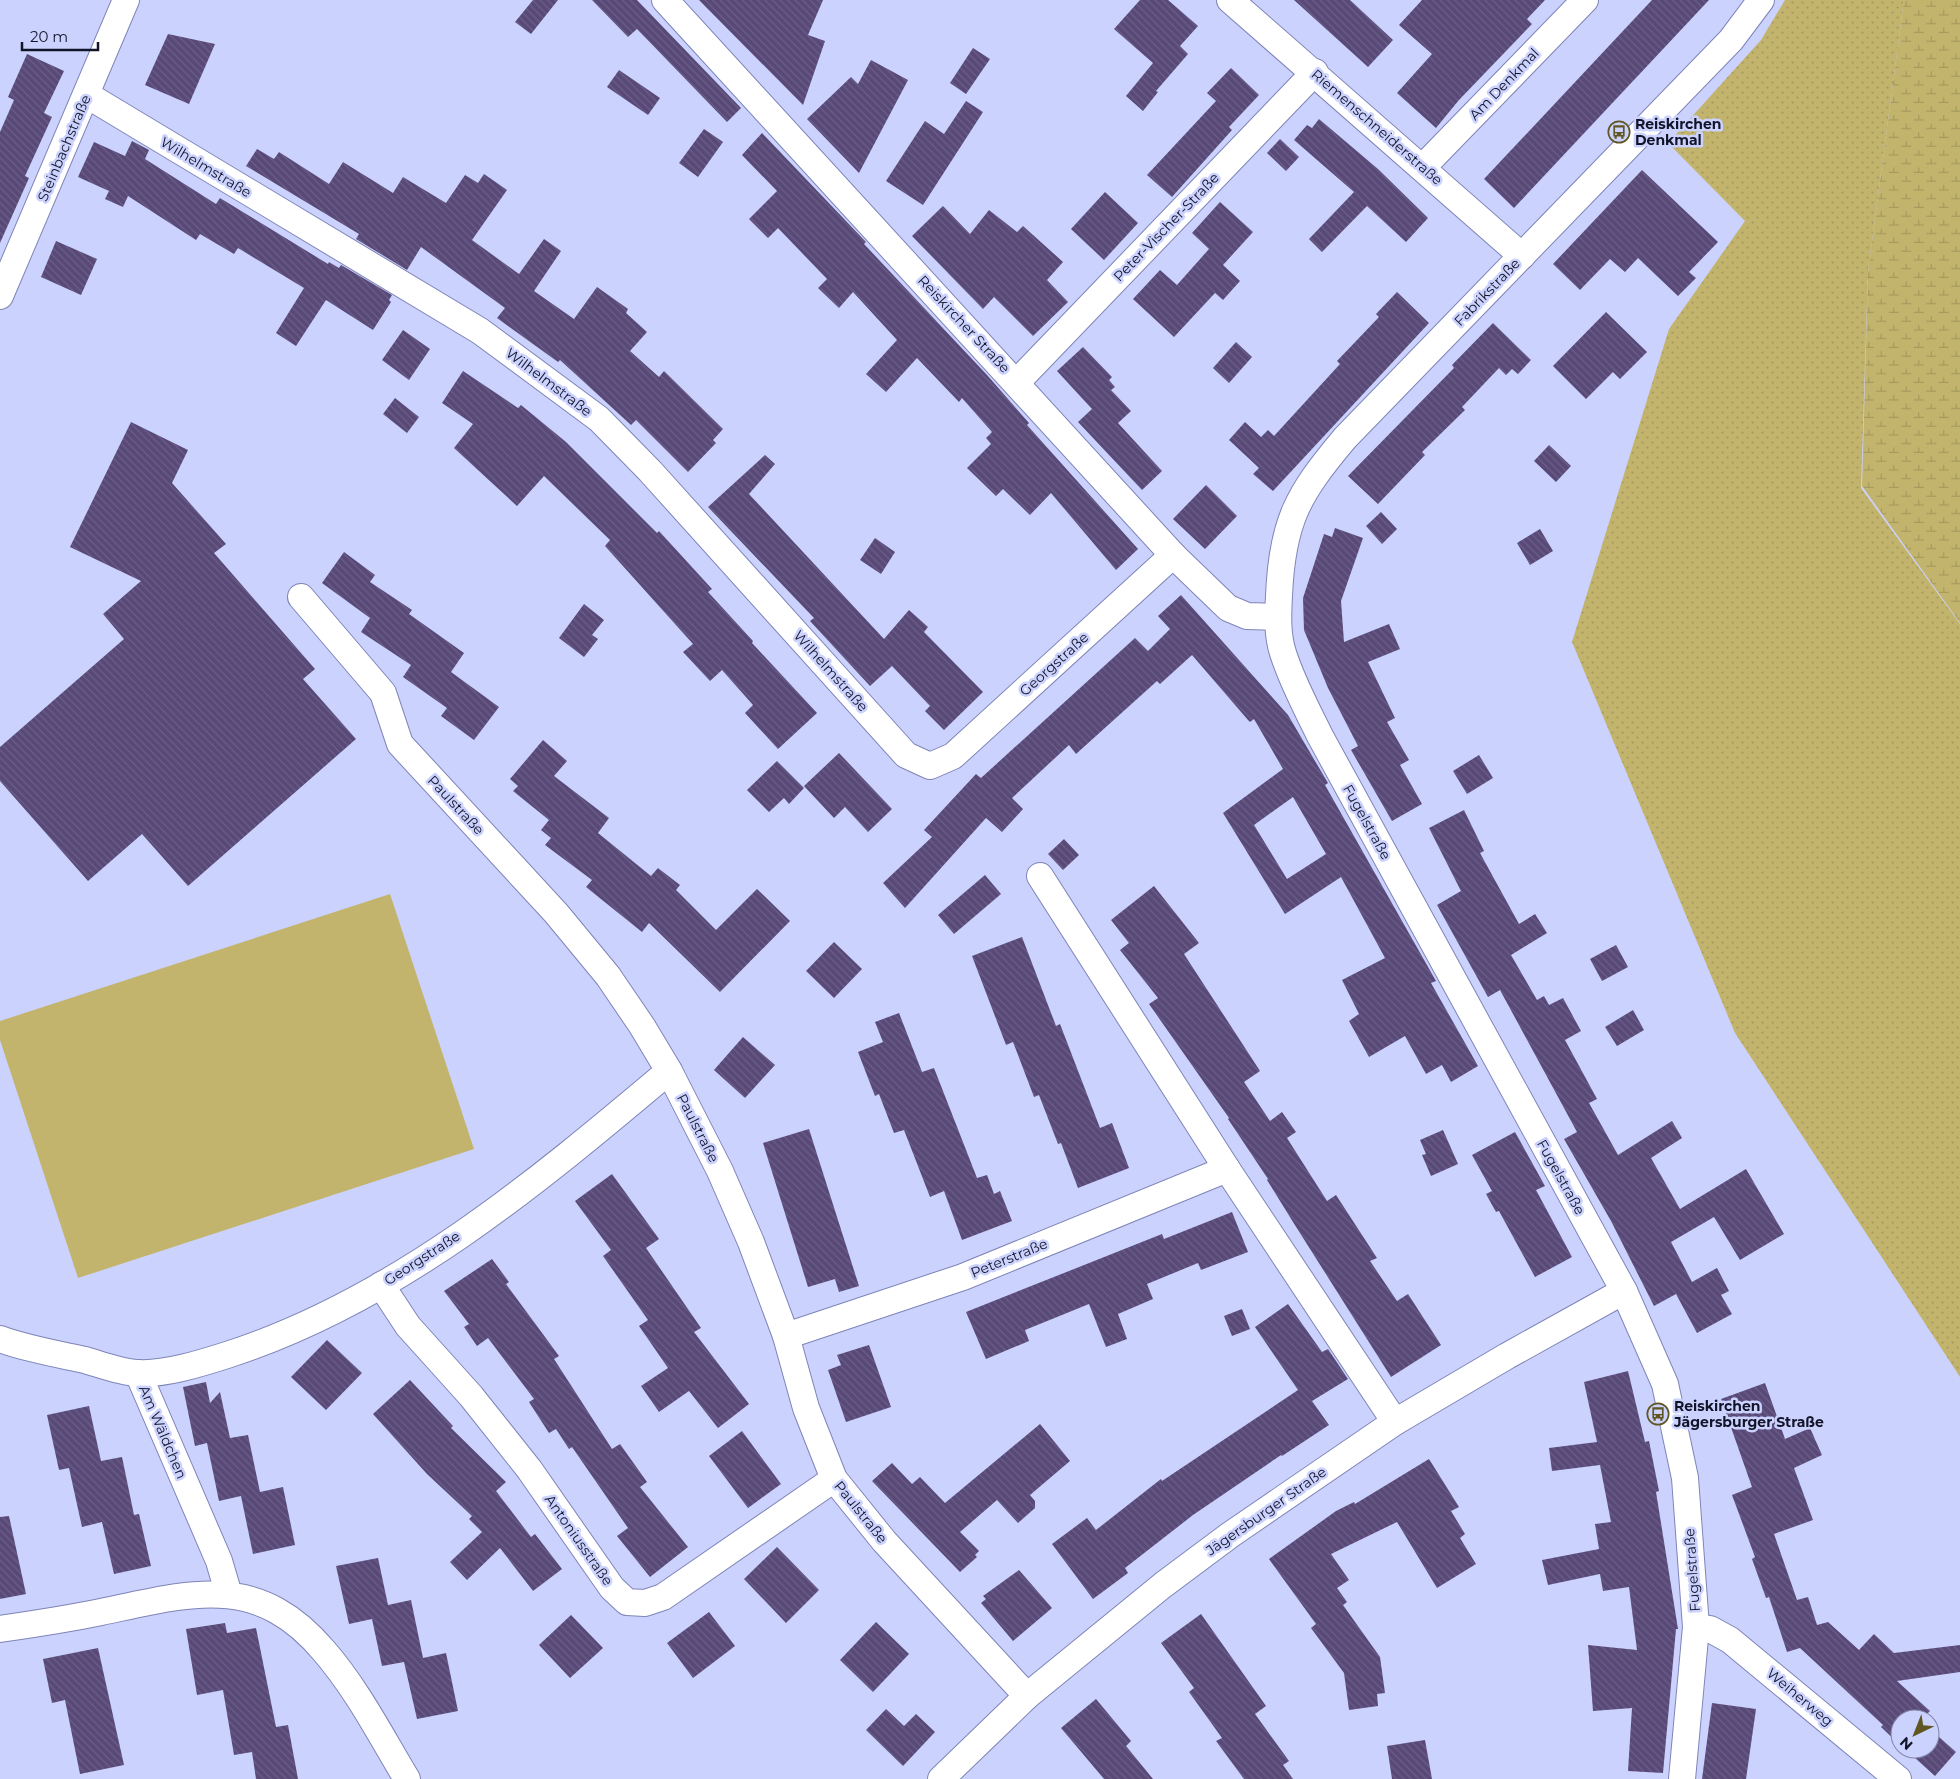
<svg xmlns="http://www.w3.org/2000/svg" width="1960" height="1779" font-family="Montserrat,sans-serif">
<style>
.grass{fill:url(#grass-dots)}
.wetland{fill:url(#wetland-marsh)}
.pitch{fill:#c3b46d}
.building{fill:url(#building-back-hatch);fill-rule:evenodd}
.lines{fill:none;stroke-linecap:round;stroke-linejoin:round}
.minor-casing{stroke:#7e85b7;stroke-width:28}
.minor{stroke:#fff;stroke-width:26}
.labels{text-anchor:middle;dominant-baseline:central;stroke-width:5;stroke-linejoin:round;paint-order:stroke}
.street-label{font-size:14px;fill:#121428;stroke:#cbd2fe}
.poi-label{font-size:14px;font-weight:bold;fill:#121428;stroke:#cbd2fe;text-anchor:start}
</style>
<defs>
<pattern id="grass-dots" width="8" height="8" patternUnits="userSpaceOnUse" patternTransform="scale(1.25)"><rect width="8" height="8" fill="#c3b46d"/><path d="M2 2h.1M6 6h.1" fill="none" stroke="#a69a5e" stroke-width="1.8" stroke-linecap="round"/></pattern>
<pattern id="wetland-marsh" width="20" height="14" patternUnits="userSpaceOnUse" patternTransform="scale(1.25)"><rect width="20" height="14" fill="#c3b46d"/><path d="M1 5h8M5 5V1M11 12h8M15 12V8" fill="none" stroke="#a69a5e"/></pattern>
<pattern id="building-back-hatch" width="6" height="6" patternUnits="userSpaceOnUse" patternTransform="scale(1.25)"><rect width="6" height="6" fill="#584978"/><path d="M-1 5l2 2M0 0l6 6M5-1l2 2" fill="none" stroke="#6b5f86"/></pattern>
</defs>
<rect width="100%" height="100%" fill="#cbd2fe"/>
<polygon class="grass" points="1785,0 1904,0 1868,271 1861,488 1960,624 1960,1377 1735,1033 1572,642 1669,329 1745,221 1668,143 1761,40"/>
<polygon class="wetland" points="1904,0 1960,0 1960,623 1862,486 1868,271"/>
<polygon class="pitch" points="390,894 474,1149 78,1278 0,1040 0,1021"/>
<g class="building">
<polygon points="533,0 558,0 531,34 515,22"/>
<polygon points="592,0 637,0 741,108 727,122 637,29 628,37"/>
<polygon points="699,0 823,0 808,35 825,41 803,105"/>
<polygon points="1140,0 1168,0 1198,26 1180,46 1188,54 1156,91 1158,92 1143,111 1126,96 1153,63 1114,29"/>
<polygon points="1294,0 1350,0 1393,40 1368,67"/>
<polygon points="1422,0 1545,0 1527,19 1532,24 1459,100 1436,128 1397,93 1432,54 1399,25"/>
<polygon points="1652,0 1709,0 1514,208 1484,179"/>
<polygon points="168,34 215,44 189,104 145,85"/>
<polygon points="973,48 990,59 966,94 950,83"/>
<polygon points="27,54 64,71 44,113 52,117 25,176 29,178 0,243 0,132 14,100 8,97"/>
<polygon points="871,60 908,80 859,173 807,119 851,77 858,84"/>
<polygon points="1231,68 1259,95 1229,127 1232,130 1172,197 1147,175 1216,101 1207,93"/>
<polygon points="619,70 660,98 648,115 607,87"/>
<polygon points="966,101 983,112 923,205 886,181 925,121 944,134"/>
<polygon points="1319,119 1378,169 1428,218 1406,242 1367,206 1322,252 1309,239 1354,192 1294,140 1307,125 1312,128"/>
<polygon points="704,129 723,142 698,177 679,163"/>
<polygon points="762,133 866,242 864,244 987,375 1029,423 1027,425 1138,549 1116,570 1051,493 1030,515 1003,489 996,496 967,468 991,444 986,438 992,432 962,398 959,402 917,358 886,392 866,374 897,340 853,292 839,308 818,288 827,279 778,228 768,238 749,219 777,191 742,155"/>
<polygon points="1280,139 1299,157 1286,171 1267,153"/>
<polygon points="132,141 149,150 145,159 216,204 220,198 328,264 329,262 339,268 341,265 392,295 389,300 391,302 373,330 326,300 296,346 276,333 304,288 238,248 234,254 200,234 196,240 128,196 123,207 105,199 109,191 78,177 94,142 125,156"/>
<polygon points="257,149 274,159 279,152 329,184 343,162 393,193 403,177 446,203 465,175 478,183 484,174 507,190 472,240 519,274 544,239 561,251 534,291 574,319 597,287 628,309 626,313 647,332 630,351 659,377 664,371 723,429 713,440 716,443 688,472 636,420 631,425 560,360 558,362 497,318 505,308 421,247 407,270 356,239 359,234 246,166"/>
<polygon points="1642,170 1718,242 1689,272 1696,278 1678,296 1638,258 1625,272 1610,259 1580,290 1553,264"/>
<polygon points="1105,192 1138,223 1104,260 1071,229"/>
<polygon points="1220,202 1253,232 1223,265 1240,281 1223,300 1215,293 1174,337 1133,299 1160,270 1177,285 1209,249 1192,233"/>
<polygon points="943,206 970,234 989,210 1017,232 1023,226 1063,262 1047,280 1068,302 1033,336 994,297 983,309 912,236"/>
<polygon points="56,241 97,259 81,295 41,277"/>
<polygon points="1397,292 1429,323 1273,491 1253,474 1259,468 1229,440 1245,422 1261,437 1268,430 1274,436 1340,364 1337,361 1379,317 1376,314"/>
<polygon points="1606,312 1647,352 1620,379 1613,372 1586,399 1553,366"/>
<polygon points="1493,323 1531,360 1518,374 1512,369 1506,375 1499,368 1462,407 1465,410 1422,452 1425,455 1378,504 1348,476 1454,368 1452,365"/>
<polygon points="403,330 430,349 409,380 382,360"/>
<polygon points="1236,342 1252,357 1229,383 1213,368"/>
<polygon points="1083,347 1112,377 1109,380 1115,387 1111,390 1131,411 1118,423 1162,471 1142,490 1078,422 1092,409 1057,371"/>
<polygon points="463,371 518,408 521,405 566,442 657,533 659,531 712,589 708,592 753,641 752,643 817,713 778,749 745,713 753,705 722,670 710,681 683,652 693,644 605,546 610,540 544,476 517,506 454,448 473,424 442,403"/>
<polygon points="395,398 419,417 407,433 383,414"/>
<polygon points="131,422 188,450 172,483 226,544 214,553 315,669 303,679 356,739 188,886 142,834 88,881 0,781 0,747 124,639 103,614 141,581 70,547"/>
<polygon points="1549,445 1571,466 1556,482 1534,461"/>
<polygon points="765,455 775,464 749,494 884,639 909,610 928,627 924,632 983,692 944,730 925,711 930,706 892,666 870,686 810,621 814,618 708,507"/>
<polygon points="1206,485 1237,516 1205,549 1173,519"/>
<polygon points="1381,512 1397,529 1382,544 1366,526"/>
<polygon points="1335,528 1363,538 1341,601 1344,642 1389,624 1400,649 1368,662 1395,718 1387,722 1409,760 1400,765 1422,804 1392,821 1351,750 1358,746 1328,688 1304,630 1303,598 1324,534 1332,537"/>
<polygon points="1540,529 1553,551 1530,565 1517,543"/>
<polygon points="875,538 895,552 881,574 860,560"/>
<polygon points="344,552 375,575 370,582 412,610 409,614 464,653 451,672 499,707 474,740 441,716 447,708 403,677 411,665 361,632 370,618 322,583"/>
<path d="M1181,595L1288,715L1328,783L1325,785L1436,981L1431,983L1478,1066L1451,1082L1442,1065L1426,1074L1405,1036L1369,1057L1349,1021L1359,1014L1342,980L1385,958L1341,877L1285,914L1223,813L1283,769L1254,719L1250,722L1248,720L1192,655L1160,684L1157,681L1076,754L1069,745L1012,798L1023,809L1002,832L986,818L905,908L883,883L932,837L924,830L976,774L981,778L1135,638L1148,651L1170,629L1158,616ZM1293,797L1326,854L1287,879L1254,825Z"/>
<polygon points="584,604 604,620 592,635 598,639 584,657 559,638"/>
<polygon points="543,740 567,761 554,776 609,818 598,833 651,876 658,868 680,885 676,890 716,930 757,889 790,921 720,992 649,923 642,932 586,887 592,880 545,845 551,838 541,830 549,820 513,791 518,786 510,779"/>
<polygon points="839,753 892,809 868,832 845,807 834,818 804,786"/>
<polygon points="1479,755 1493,778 1467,794 1453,771"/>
<polygon points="777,761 804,788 789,804 784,798 769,812 747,790"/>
<polygon points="1464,810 1484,851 1480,853 1519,924 1535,914 1547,933 1511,955 1537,1000 1544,996 1549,1005 1563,998 1581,1031 1565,1040 1597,1099 1589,1103 1618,1155 1672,1121 1682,1138 1651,1158 1680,1209 1746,1169 1784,1234 1740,1260 1714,1217 1671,1242 1692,1282 1717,1268 1729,1291 1721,1295 1732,1314 1697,1333 1676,1294 1654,1306 1611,1221 1564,1139 1577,1132 1500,990 1488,997 1437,905 1461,891 1429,828"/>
<polygon points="1064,839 1079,855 1063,870 1048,854"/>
<polygon points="985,875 1001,894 954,934 938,915"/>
<polygon points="1154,886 1199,943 1184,954 1260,1071 1244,1082 1270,1121 1282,1112 1296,1132 1287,1138 1327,1201 1336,1195 1377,1258 1370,1261 1397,1301 1408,1294 1441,1345 1391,1377 1293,1222 1267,1180 1268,1179 1228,1119 1229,1118 1149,1004 1158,998 1120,950 1129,943 1111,920"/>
<polygon points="1022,937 1056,1026 1060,1024 1100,1128 1112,1123 1129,1168 1078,1188 1061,1143 1058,1144 1039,1095 1034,1097 1013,1042 1006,1045 972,956"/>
<polygon points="834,942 862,969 834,998 806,971"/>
<polygon points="1616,945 1628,967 1602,981 1590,959"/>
<polygon points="1633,1010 1644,1030 1617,1046 1605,1027"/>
<polygon points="899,1013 922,1072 934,1068 977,1178 987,1175 994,1194 1000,1191 1012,1221 962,1240 944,1191 930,1197 904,1130 894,1133 879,1094 875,1096 858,1052 883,1042 875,1022"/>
<polygon points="743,1037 775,1065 745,1098 714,1070"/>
<polygon points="809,1129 859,1286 839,1292 835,1279 808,1287 763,1143"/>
<polygon points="1443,1130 1458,1164 1431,1176 1422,1155 1426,1154 1420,1140"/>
<polygon points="1515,1132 1545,1186 1536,1190 1572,1257 1535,1277 1499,1211 1496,1212 1486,1194 1492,1191 1472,1155"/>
<polygon points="612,1174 659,1239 646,1248 701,1328 694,1332 749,1404 718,1428 689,1391 659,1412 641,1386 668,1368 639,1326 648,1320 603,1256 611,1250 575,1201"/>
<polygon points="1232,1212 1248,1252 1201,1270 1198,1263 1147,1284 1153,1299 1118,1314 1127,1339 1106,1347 1089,1304 1025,1330 1029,1341 986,1359 966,1312 1162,1234 1164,1239"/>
<polygon points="492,1259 509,1282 506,1284 559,1356 554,1359 612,1449 620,1444 647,1482 640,1487 688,1547 650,1577 617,1536 628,1528 572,1447 569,1449 556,1429 549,1433 529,1402 534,1399 488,1338 477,1346 464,1327 469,1324 444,1291"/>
<polygon points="1288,1304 1322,1352 1328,1349 1348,1379 1312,1401 1329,1425 1282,1456 1281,1455 1193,1515 1125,1568 1128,1573 1093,1599 1052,1544 1087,1518 1096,1530 1161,1479 1162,1481 1298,1390 1255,1327"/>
<polygon points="1242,1309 1250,1329 1232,1336 1224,1316"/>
<polygon points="327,1340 362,1373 326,1410 291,1377"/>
<polygon points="869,1345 891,1407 846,1422 828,1370 841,1365 837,1355"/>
<polygon points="1628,1371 1645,1442 1649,1441 1659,1491 1656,1492 1678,1629 1676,1629 1663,1773 1628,1771 1632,1708 1593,1711 1588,1645 1637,1650 1629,1587 1603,1591 1600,1574 1548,1585 1542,1560 1599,1549 1595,1524 1611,1522 1600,1465 1552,1471 1549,1448 1597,1442 1584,1382"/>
<polygon points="410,1380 453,1426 451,1428 506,1482 496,1491 531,1537 535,1534 562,1569 533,1591 500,1548 467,1580 450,1562 482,1532 469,1519 472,1516 427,1474 373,1414"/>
<polygon points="206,1382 210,1403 220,1392 230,1438 248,1435 260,1492 283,1487 295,1545 253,1554 241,1496 219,1501 207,1443 195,1446 183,1387"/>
<polygon points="1765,1383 1785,1439 1810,1428 1822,1455 1794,1468 1813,1520 1774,1534 1797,1600 1808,1597 1817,1625 1828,1622 1859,1650 1874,1634 1894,1653 1960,1645 1960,1672 1897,1681 1930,1711 1922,1719 1900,1719 1900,1745 1881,1727 1883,1725 1800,1648 1787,1652 1769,1597 1766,1598 1752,1559 1755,1557 1732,1495 1752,1487 1721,1399"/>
<polygon points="89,1406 101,1461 122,1457 134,1515 139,1514 151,1566 114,1574 102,1522 82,1527 69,1468 59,1470 47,1415"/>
<polygon points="1040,1424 1070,1461 1030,1495 1035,1501 1035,1508 1018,1523 997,1500 960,1532 979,1551 975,1555 977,1557 960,1572 872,1481 892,1463 912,1484 920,1477 945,1503"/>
<polygon points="742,1431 781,1484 748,1508 709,1456"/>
<polygon points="1429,1459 1459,1507 1451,1511 1465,1534 1460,1538 1476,1564 1437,1588 1397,1522 1331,1554 1349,1580 1337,1588 1347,1602 1343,1605 1380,1657 1385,1693 1377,1694 1378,1706 1349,1710 1344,1673 1311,1628 1316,1624 1269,1559 1336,1511 1354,1502 1355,1504"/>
<polygon points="9,1516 26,1594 0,1599 0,1517"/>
<polygon points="777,1547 819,1590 786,1623 744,1579"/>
<polygon points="378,1558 388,1605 411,1600 423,1658 446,1653 458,1711 417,1719 404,1662 382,1666 372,1619 349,1624 336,1566"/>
<polygon points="1019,1570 1052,1608 1013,1641 981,1603 986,1599 983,1596"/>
<polygon points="709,1612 735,1646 693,1678 667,1643"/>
<polygon points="1201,1614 1266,1706 1255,1714 1289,1761 1283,1765 1293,1779 1244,1779 1216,1741 1222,1738 1189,1692 1194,1688 1161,1643"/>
<polygon points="571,1615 603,1648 570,1678 539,1645"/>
<polygon points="876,1622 909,1654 873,1692 840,1660"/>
<polygon points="225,1623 227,1633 256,1628 276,1727 288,1725 298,1779 256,1779 252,1752 234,1755 223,1690 197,1695 186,1629"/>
<polygon points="98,1648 124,1765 80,1774 65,1700 52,1703 43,1659"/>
<polygon points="1096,1699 1131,1741 1126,1746 1153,1779 1104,1779 1061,1728"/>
<polygon points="1712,1703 1756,1709 1746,1779 1702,1779"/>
<polygon points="886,1709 904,1726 916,1714 935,1732 903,1766 866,1730"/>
<polygon points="1930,1729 1956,1752 1935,1776 1905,1749 1930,1749"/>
<polygon points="1425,1740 1432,1779 1392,1779 1387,1746"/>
</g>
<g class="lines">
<g class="minor-casing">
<g id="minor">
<polyline points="665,0 1173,555 1228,608 1247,616 1278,617"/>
<polyline points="1230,0 1522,256"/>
<polyline points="87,95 480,331 599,419 650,471 906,755 930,766 953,756 1173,555"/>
<polyline points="1423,167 1585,0"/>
<polyline points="0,296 126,0"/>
<polyline points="1017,382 1315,72"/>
<polyline points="301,597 383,693 400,744 556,913 608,976 642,1026 669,1071 720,1171 751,1242 786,1336 806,1408 834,1479 884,1541 1027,1696"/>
<polyline points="1040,876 1227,1169 1395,1422"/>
<polyline points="381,1285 408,1326 471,1396 529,1469 612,1588 627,1602 645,1603 663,1597 834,1479"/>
<polyline points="786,1336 963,1277 1227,1169"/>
<path d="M0,1339C27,1349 57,1354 85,1360C102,1365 120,1372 137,1373C164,1375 202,1363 227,1355C395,1301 536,1183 669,1071"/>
<polyline points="138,1373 219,1561 229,1595"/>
<polyline points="1696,1627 1710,1629 1730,1640 1898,1779"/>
<path d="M0,1629C34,1624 68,1619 101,1612C191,1593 257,1572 324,1651C357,1689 381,1736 407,1779"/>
<polyline points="941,1779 1027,1696 1163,1585 1230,1535 1395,1422 1507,1356 1624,1291"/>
<path d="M1682,1779L1696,1627L1685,1478L1665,1384L1624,1291L1320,736C1307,709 1292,682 1283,653C1277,635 1278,614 1279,596C1282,521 1298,494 1345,438L1731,40L1761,0"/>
</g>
</g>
<use href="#minor" class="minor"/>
</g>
<defs>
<g id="bus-ring" transform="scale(1.125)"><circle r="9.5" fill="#cbd2fe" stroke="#605622" stroke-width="1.5"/><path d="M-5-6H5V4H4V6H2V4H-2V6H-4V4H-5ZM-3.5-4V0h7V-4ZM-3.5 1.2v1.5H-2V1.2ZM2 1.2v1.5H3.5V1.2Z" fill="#605622"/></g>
</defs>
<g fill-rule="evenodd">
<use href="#bus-ring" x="1619" y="132"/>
<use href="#bus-ring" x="1658" y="1414"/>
</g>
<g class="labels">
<g class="street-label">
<text transform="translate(1504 84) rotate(-46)">Am Denkmal</text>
<text transform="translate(1377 127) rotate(41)">Riemenschneiderstraße</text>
<text transform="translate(64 148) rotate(-67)">Steinbachstraße</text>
<text transform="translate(206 167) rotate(31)">Wilhelmstraße</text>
<text transform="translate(1166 227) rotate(-46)">Peter-Vischer-Straße</text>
<text transform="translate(1487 292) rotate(-46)">Fabrikstraße</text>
<text transform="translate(964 324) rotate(47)">Reiskircher Straße</text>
<text transform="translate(549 382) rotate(37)">Wilhelmstraße</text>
<text transform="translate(1054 664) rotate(-42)">Georgstraße</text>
<text transform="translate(831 671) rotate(48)">Wilhelmstraße</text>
<text transform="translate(456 805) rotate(47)">Paulstraße</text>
<text transform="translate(1367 822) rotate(61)">Fugelstraße</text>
<text transform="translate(698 1128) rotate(63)">Paulstraße</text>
<text transform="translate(1561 1177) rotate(61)">Fugelstraße</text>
<text transform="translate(422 1258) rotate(-33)">Georgstraße</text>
<text transform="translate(1009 1258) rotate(-22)">Peterstraße</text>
<text transform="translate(163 1432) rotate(67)">Am Wäldchen</text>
<text transform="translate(1266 1511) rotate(-35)">Jägersburger Straße</text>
<text transform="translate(861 1512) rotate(51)">Paulstraße</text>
<text transform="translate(579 1540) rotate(55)">Antoniusstraße</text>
<text transform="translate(1692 1570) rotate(-94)">Fugelstraße</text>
<text transform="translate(1800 1697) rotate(40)">Weiherweg</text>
</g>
<g class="poi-label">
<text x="1635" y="124">Reiskirchen<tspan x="1635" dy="16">Denkmal</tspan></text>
<text x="1674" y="1406">Reiskirchen<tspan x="1674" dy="16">Jägersburger Straße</tspan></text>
</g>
</g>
<g transform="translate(1915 1734) rotate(223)"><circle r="24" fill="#cbd2fe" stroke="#8186a8"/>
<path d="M0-4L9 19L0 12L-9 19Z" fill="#605622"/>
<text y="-8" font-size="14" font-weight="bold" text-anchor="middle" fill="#121428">N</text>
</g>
<path d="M22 42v8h76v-8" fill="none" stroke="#121428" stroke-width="2.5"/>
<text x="30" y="42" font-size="15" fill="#121428" stroke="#cbd2fe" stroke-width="4" paint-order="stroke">20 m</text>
</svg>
